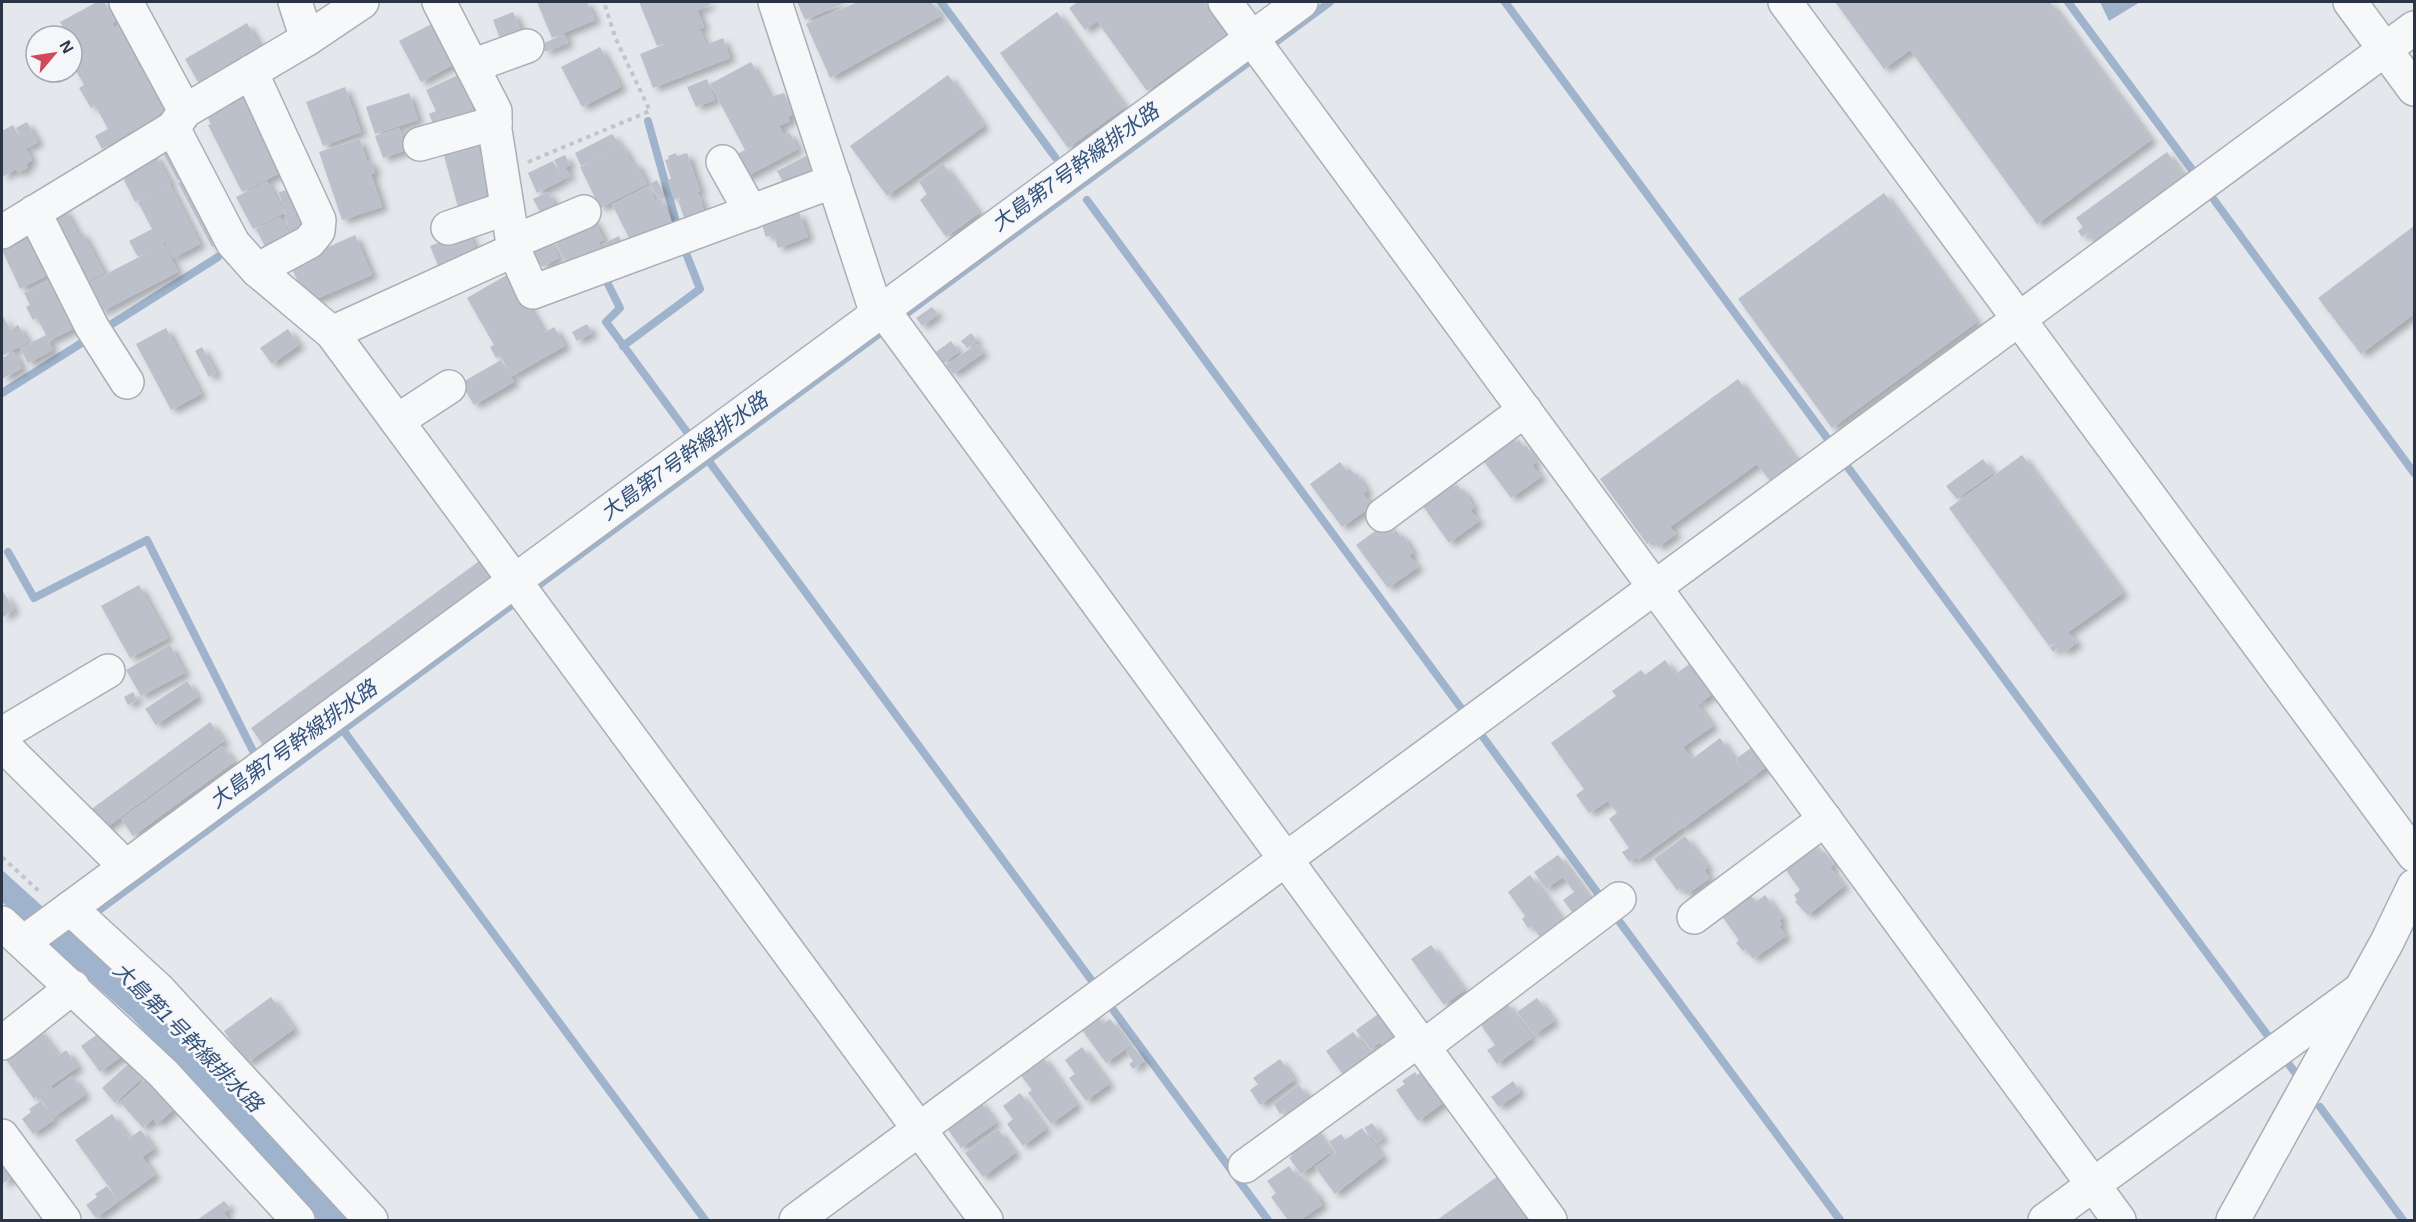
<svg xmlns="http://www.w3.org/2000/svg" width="2416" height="1222" font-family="Helvetica,'Noto Sans JP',sans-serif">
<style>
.water{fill:#9fb4cc}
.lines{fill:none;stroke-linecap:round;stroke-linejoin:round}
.stream{stroke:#9fb4cc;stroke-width:8}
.building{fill:#bbc0ca;filter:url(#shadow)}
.minor-casing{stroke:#a9aeb7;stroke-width:36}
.path{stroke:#c2c5cb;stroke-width:4;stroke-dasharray:4.5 4.5;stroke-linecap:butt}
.minor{stroke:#f7f8fa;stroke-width:33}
.labels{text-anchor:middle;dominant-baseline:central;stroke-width:5;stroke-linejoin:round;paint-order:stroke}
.water-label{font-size:21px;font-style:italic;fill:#34527a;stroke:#f4f6f9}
</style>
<defs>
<filter id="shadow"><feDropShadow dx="6" dy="4" stdDeviation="3" flood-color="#0004"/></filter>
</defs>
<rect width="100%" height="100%" fill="#e4e7ec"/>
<g class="water">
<polygon points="2100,2 2140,2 2109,21"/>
<polygon points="2,870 142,996 350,1220 318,1220 133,1019 2,902"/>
</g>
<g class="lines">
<g class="stream">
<polyline points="941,2 1055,157"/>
<polyline points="1505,2 1830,442"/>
<polyline points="2068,2 2196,175"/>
<polyline points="1269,47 1330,2"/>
<polyline points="648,121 678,229"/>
<polyline points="2209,193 2414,473"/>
<polyline points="1087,200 1464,712"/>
<polyline points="606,280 620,308 606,322 687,432"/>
<polyline points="899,319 1257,56"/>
<polyline points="104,329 218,257"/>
<polyline points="623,346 700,289 684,248"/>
<polyline points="2,393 88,339"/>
<polyline points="708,460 1095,985"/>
<polyline points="1844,462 2268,1036"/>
<polyline points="8,552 34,598 147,540 253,751"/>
<polyline points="532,590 887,328"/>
<polyline points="343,730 705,1220"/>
<polyline points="1480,733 1600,896"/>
<polyline points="91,916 520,599"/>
<polyline points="1616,917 1840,1220"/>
<polyline points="1111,1007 1268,1220"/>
<polyline points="2284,1058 2297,1075"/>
<polyline points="2320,1107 2403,1220"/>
</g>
</g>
<g class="building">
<polygon points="97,2 104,2 115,21 112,23 114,27 90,42 125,22 132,36 127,39 169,114 117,144 116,141 102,149 95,136 108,129 95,105 91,108 79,88 84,85 72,64 75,60 72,52 76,50 72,42 72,36 68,36 60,22"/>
<polygon points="537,2 587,2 595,20 552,38"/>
<polygon points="639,2 709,2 710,5 697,10 704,27 657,46"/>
<polygon points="797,2 847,2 805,20"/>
<polygon points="858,2 931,2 941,16 830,78 806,24"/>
<polygon points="1078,2 1205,2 1228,33 1147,91 1097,21 1085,30 1069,8"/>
<polygon points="1835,2 2050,2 2151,140 2037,224 1910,50 1884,69"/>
<polygon points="513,12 524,37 503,46 493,20"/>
<polygon points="1057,12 1125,107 1068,148 1000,53"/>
<polygon points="435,22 456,63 421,82 399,41"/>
<polygon points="247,23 261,49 199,84 185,59"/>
<polygon points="700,30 706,45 723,38 730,58 653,88 640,54"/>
<polygon points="564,34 568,43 545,52 542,44"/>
<polygon points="600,47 621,87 582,107 561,67"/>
<polygon points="751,62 770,97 784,93 794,114 788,117 790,121 779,126 784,135 789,132 798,149 744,178 733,156 745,150 710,84"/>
<polygon points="464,72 483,107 437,133 429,114 436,111 426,90"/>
<polygon points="948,75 984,126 887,196 850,146"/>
<polygon points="707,79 715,100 696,107 687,87"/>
<polygon points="345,87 361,132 323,146 306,102"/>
<polygon points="241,91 258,125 286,170 242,192 208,125 211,124 204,110"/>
<polygon points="409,93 418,120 375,134 366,107"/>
<polygon points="27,122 38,142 27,148 16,128"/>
<polygon points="13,125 32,160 26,164 28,167 18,173 16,169 2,177 2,131"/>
<polygon points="399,128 406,150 383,158 375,136"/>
<polygon points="484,134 497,200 459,211 443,152"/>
<polygon points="612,134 621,146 581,166 575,153"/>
<polygon points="360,139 367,162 371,161 375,173 371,174 382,207 342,220 319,152"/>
<polygon points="171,142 188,175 178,181 160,148"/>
<polygon points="623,146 632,164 636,162 647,184 600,208 580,167"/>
<polygon points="2167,152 2186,180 2096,245 2087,233 2082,237 2078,231 2083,227 2076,218"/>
<polygon points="676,153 677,156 687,153 700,191 674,200 667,180 671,179 665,160 669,159 668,156"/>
<polygon points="155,154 171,184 135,202 120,172"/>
<polygon points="565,155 570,165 565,167 570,176 564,179 554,160"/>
<polygon points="806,156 814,171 785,186 777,171"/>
<polygon points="553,161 563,180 537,193 528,173"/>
<polygon points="943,164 979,213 946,237 920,200 927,194 919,182"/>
<polygon points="190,177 224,241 212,247 178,183"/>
<polygon points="657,180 663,193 657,196 650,184"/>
<polygon points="267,181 284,213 253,229 236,197"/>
<polygon points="170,185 200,244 173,258 165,242 138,257 129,241 152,229 138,202"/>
<polygon points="648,186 655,201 660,198 675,229 632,244 612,204"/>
<polygon points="299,187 309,228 290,233 279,192"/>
<polygon points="548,192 558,212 544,219 533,199"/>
<polygon points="698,193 706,216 686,223 678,200"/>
<polygon points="1884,193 1977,322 1832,428 1738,299"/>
<polygon points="64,208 78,234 82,232 104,273 80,286 46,218"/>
<polygon points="799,212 808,237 778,248 773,234 766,237 762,225"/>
<polygon points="280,217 291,238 267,250 256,229"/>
<polygon points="593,218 604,240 599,242 605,254 568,266 553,237"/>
<polygon points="2414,226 2414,314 2361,354 2318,298"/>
<polygon points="468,231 478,255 440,270 430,246"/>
<polygon points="32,235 52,273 20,289 2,250"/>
<polygon points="355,235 372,275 307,303 290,264"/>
<polygon points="619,236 623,246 607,254 602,244"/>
<polygon points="548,238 559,258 542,267 531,246"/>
<polygon points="164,244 178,272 101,312 87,284"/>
<polygon points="510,273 544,333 554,327 565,346 512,376 500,356 496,358 490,347 494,345 467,298"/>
<polygon points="54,278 75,328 48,341 53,350 28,363 20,348 46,335 37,318 33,320 26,307 30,305 24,293"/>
<polygon points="932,307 938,314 922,326 916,318"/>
<polygon points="2,314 10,330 18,325 28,342 2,356"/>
<polygon points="587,324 592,333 577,341 572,332"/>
<polygon points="166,328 201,394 171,410 136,344"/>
<polygon points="288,329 299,345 272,364 260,348"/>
<polygon points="971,333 977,341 967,348 961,341"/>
<polygon points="951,341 959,352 944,363 936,352"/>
<polygon points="977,344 983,353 953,374 946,365"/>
<polygon points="202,347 216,373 209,377 195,351"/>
<polygon points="14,352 22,368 2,379 2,358"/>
<polygon points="501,360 514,382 474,405 461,383"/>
<polygon points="1738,379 1797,461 1770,481 1757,464 1670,527 1676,534 1658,547 1653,540 1647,544 1600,479"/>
<polygon points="1509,434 1516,443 1519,440 1524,447 1526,445 1536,463 1532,465 1541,477 1511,498 1479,455"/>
<polygon points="2022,455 2123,593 2049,646 1949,508"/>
<polygon points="1983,459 1993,473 1957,499 1946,486"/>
<polygon points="1340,462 1347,471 1350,469 1355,475 1357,474 1367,491 1363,494 1372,506 1342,527 1310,484"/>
<polygon points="1447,478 1454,487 1457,485 1462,491 1464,490 1474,508 1470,510 1479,521 1449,543 1418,499"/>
<polygon points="1386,523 1393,533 1396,530 1401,537 1403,535 1413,553 1409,555 1418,567 1388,588 1356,545"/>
<polygon points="482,559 494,576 263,745 251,728"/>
<polygon points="139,585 168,638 130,658 101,606"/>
<polygon points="2,590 14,609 2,618"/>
<polygon points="2069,633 2077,643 2064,652 2060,647 2053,652 2050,647"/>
<polygon points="170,645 185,673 141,696 126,670"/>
<polygon points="1665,660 1713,726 1683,747 1692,759 1720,738 1749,780 1683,828 1653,786 1682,828 1638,860 1636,857 1629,862 1622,852 1629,848 1609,819 1617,813 1608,801 1589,813 1576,795 1584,789 1551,743 1616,696 1612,691 1641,670 1645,675"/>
<polygon points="1692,662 1715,692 1699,704 1677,673"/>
<polygon points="187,681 198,697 156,725 145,709"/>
<polygon points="133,692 137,700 128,705 124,697"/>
<polygon points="210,722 224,741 103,830 89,811"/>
<polygon points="1756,744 1770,764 1750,779 1736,759"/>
<polygon points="222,746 234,762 133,836 121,819"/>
<polygon points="1685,836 1708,867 1704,870 1710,878 1686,895 1681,887 1677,890 1654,859"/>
<polygon points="1811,841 1820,854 1824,851 1834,864 1830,867 1844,886 1808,915 1795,902 1797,900 1794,895 1800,890 1781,863"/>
<polygon points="1558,855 1593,902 1575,916 1563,900 1574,892 1563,877 1546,889 1534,872"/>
<polygon points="1530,875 1565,924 1542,940 1532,926 1528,928 1522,919 1525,916 1508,892"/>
<polygon points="1750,894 1756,902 1765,895 1782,918 1779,920 1782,924 1779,926 1786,936 1753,959 1746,949 1743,951 1736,943 1739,940 1721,915"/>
<polygon points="1431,945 1464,990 1444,1005 1411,959"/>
<polygon points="271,997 294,1029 247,1063 224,1031"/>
<polygon points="1537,998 1554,1021 1534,1035 1517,1012"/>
<polygon points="1506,1002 1532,1038 1497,1064 1487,1050 1495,1045 1479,1022"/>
<polygon points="1381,1012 1403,1040 1387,1052 1380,1042 1370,1049 1356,1030"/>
<polygon points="1096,1014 1103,1024 1110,1019 1130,1046 1106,1063 1079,1026"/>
<polygon points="38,1028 59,1056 66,1050 78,1067 51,1086 54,1089 72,1076 85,1095 54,1117 39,1097 49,1088 34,1099 2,1054"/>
<polygon points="106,1028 125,1054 100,1072 81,1046"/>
<polygon points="1353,1032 1369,1054 1349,1069 1351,1072 1344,1076 1326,1051"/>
<polygon points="1082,1047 1109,1084 1086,1101 1069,1078 1075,1074 1065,1060"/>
<polygon points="1133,1047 1144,1061 1133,1069 1129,1064 1133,1061 1126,1051"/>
<polygon points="1042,1056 1077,1105 1051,1124 1028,1093 1032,1090 1019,1073"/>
<polygon points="1280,1059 1294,1080 1260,1105 1250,1090 1258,1084 1253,1078"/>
<polygon points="128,1064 141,1079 115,1103 102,1088"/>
<polygon points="1425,1070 1447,1100 1418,1121 1396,1090 1405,1084 1402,1081 1415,1072 1417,1075"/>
<polygon points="146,1079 174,1109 157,1124 153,1119 143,1128 120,1102"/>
<polygon points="1513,1081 1520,1092 1499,1107 1491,1097"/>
<polygon points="1299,1085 1314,1106 1292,1121 1284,1110 1280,1114 1274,1104"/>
<polygon points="1020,1093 1046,1129 1023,1146 1007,1124 1013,1119 1003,1106"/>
<polygon points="979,1100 996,1123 961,1148 948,1130 953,1126 950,1121"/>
<polygon points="41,1101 54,1120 33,1134 22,1119 31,1112 29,1109"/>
<polygon points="112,1114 129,1138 141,1130 154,1149 142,1157 155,1175 119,1201 75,1140"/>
<polygon points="1372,1123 1383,1138 1376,1143 1364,1128"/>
<polygon points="1313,1126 1331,1152 1301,1174 1289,1158 1292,1156 1285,1147"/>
<polygon points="1362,1128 1383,1157 1335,1194 1315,1167 1336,1152 1329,1142 1341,1134 1345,1140"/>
<polygon points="998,1129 1015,1153 983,1177 965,1153"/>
<polygon points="2,1157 17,1173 2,1184"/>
<polygon points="1289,1166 1297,1177 1300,1175 1312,1191 1314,1189 1322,1205 1300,1220 1288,1220 1271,1197 1276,1193 1267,1181"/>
<polygon points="1498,1176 1530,1220 1437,1220"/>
<polygon points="107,1186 118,1202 96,1218 86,1205 97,1197 95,1194"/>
<polygon points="224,1201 230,1208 223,1212 229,1220 197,1220"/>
</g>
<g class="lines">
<g class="minor-casing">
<g id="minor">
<polyline points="126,2 185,111"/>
<polyline points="295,2 307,39"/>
<polyline points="775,2 877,314"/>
<polyline points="1225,2 2119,1220"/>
<polyline points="1785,2 2414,855"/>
<polyline points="2350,2 2414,89"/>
<polyline points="472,66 527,46"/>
<polyline points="251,72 319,220 318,231 309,242 257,270"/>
<polyline points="173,128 233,243 257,270 332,333 986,1220"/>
<polyline points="420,144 495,123"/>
<polyline points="723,162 751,212"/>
<polyline points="34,212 92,327 127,382"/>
<polyline points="448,228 507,208"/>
<polyline points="2,232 173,128 185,111 307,39 362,2"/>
<polyline points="513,242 584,212"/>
<polyline points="514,250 533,292 834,181"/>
<polyline points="883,310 1550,1220"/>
<polyline points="332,333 514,250 495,130 495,111 439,2"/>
<polyline points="397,421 449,387"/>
<polyline points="1383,515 1525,410"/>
<polyline points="2,734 108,671"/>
<polyline points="2,744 126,867"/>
<polyline points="70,908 159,990 371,1220"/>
<polyline points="1694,917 1825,819"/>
<polyline points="2,923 163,1073 298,1220"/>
<polyline points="24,942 1301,2"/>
<polyline points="2,1043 73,987"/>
<polyline points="1423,1047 1619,899"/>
<polyline points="2,1136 64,1220"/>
<polyline points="1245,1166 1419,1040"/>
<polyline points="796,1220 2414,28"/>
<polyline points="2045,1220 2361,989"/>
<polyline points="2233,1220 2387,942 2414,886"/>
</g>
</g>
<g class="path">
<polyline points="528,162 650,111 615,37 604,2"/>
<polyline points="2,857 41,893"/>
</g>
<use href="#minor" class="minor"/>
</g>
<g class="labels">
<g class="water-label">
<text transform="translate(1075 167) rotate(-36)">大島第7号幹線排水路</text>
<text transform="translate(684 456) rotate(-36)">大島第7号幹線排水路</text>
<text transform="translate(293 744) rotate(-36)">大島第7号幹線排水路</text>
<text transform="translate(188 1037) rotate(45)">大島第1号幹線排水路</text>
</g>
</g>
<rect width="2416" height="1222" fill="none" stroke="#2b3445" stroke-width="6"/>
<g transform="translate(54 54) rotate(61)"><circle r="28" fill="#f4f6f9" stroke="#a4a8b1" stroke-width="1.5"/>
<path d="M0-4.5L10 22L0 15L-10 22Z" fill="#d1495b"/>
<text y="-9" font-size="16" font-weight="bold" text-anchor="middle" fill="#2b3445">N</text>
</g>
</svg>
